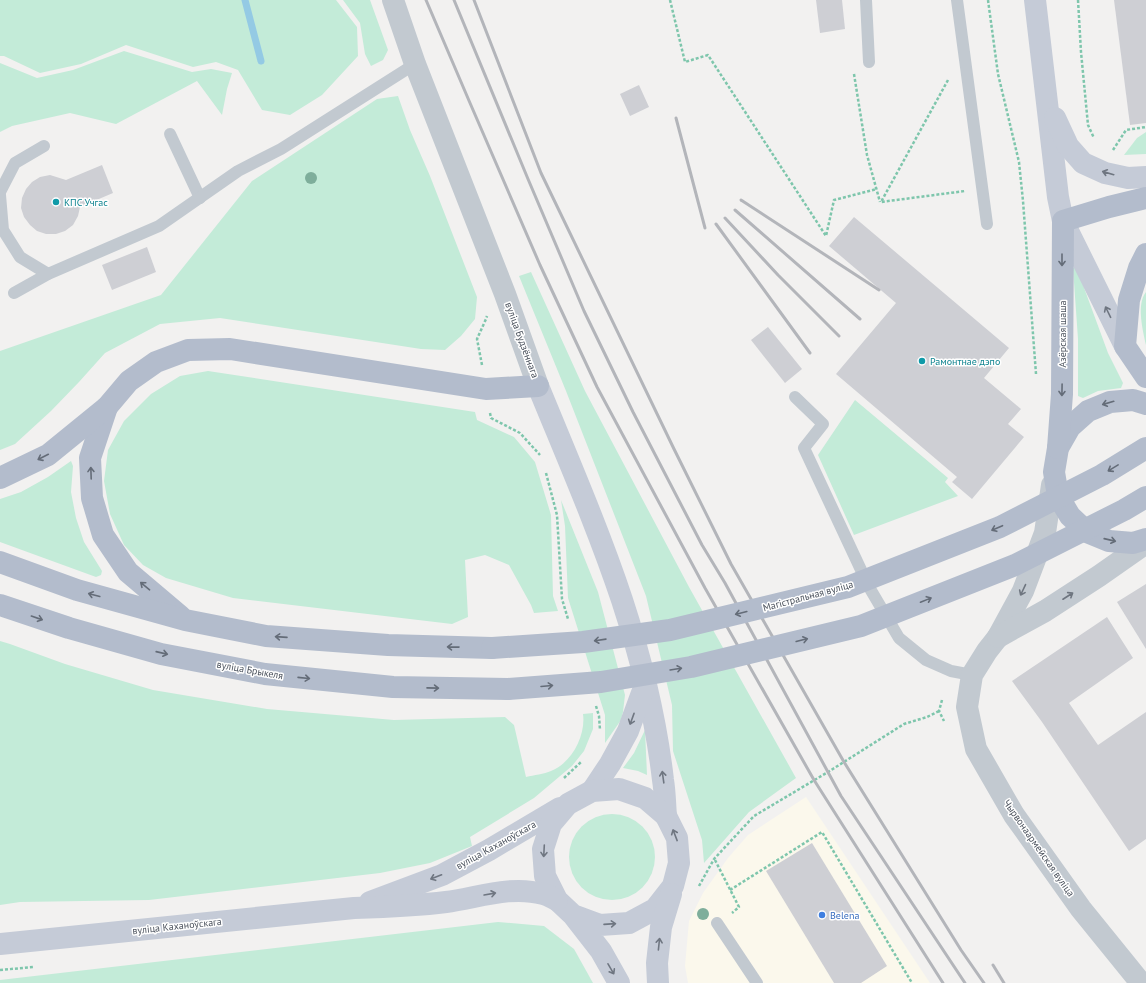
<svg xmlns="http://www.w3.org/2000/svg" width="1146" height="983" font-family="'PT Sans',sans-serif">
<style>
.commercial{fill:#fbf8ec}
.green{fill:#c3ebd8}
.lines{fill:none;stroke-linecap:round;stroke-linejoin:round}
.stream{stroke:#94cae4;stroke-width:7}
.building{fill:#cecfd4}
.path{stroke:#7ec6ac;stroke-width:2.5;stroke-dasharray:3 2;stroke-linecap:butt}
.lane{stroke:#c2c9d0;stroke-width:12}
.street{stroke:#c2c9d0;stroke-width:22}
.secondary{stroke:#c5cbd7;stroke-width:22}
.primary{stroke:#b3bccc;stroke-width:22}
.rail{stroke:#b3b5ba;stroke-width:3}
.primary-bridge{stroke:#b3bccc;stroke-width:22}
.tree{fill:#7eae9b}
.oneway{stroke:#6f7681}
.oneway2{stroke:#646c78}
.oneway3{stroke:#6e757f}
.culture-dot{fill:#0f9aa8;stroke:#fff;stroke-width:1.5}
.shop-dot{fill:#3f7fe0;stroke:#fff;stroke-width:1.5}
.labels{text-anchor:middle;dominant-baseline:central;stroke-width:3;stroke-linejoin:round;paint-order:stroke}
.culture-label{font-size:10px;fill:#0d838f;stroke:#fff;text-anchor:start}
.street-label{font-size:10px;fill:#4a515c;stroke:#fff}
.shop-label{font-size:10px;fill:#366cbe;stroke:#fff;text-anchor:start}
</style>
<rect width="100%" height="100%" fill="#f2f1f0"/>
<polygon class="commercial" points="806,797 930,983 688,983 685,966 689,921 703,893 728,858 748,835"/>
<g class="green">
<polygon points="0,0 336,0 357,27 358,56 322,95 290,115 262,110 238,70 216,62 193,67 126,45 81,64 40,73 4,56 0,56"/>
<polygon points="343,0 370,0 388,50 383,60 371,66 365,54 360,23"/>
<polygon points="124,51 192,72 211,69 232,73 227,89 222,115 197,81 116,124 70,113 12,126 0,132 0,63 37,78 73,70"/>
<polygon points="398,96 410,130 430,176 477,297 475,319 461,336 445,350 421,349 220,318 160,324 105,353 79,382 51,411 15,444 0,450 0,351 161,295 252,181 377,99"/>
<polygon points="1146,132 1146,154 1124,155 1137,138"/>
<polygon points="1076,266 1108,353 1123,383 1121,388 1098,391 1083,398 1078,396 1078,339 1073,268"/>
<polygon points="531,272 585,391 689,587 796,778 749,812 704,863 702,840 673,751 672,705 646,596 566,391 519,276"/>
<path d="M1146,292V345C1143,331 1136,304 1146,292Z"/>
<polygon points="208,371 475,412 477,420 514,437 535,462 551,515 553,596 558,611 534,613 531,605 509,565 485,555 465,560 468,617 452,624 233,598 166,578 143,565 124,545 110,514 104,481 108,450 124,421 151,394 180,376"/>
<polygon points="855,400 948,478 945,482 958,496 854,535 818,455"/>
<polygon points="71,461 73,466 71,492 76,518 84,542 102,571 101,575 96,577 0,542 0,499 21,492 48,477"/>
<polygon points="561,500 598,592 625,695 623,712 621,720 605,743 605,715 568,598 565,526"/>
<path d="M0,641L10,644L65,664L153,690L267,709L394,720L505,717L514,725L526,777C534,775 544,774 551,771C572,763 586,735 583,714L593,713V729L584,751L572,766L534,798L470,837L472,846L430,863L380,873L149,900L20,902L0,905Z"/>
<polygon points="645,730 647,775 638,771 623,768 634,753"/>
<circle cx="612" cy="857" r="43"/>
<polygon points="498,922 544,926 574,949 593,983 0,983 0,980"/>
</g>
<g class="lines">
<polyline class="stream" points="245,0 261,61"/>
</g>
<g class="building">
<polygon points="816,0 842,0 845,29 820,33"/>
<polygon points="1114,0 1146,0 1146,123 1130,125"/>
<polygon points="639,85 649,107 630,116 620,94"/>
<polygon points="102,165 113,193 80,207 78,216 73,225 65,231 56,234 46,234 37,231 30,225 24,217 21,208 22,198 26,189 32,182 40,177 50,175 66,180"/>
<polygon points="854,217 1009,348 984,378 1021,409 1008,424 1024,437 972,499 952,482 957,477 836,374 896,303 829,246"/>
<polygon points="147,247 156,272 112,290 102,265"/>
<polygon points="768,327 802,369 785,383 751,340"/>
<polygon points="1146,584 1146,649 1117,602"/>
<polygon points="1107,617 1133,658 1069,703 1098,745 1146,712 1146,839 1129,851 1042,722 1012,681"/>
<polygon points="812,843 887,966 861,983 834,983 766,871"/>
</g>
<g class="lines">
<g class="path">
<polyline points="670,0 685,62 708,55 826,236 834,200 877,189"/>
<polyline points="988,0 998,74 1019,162 1023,201 1036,374"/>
<polyline points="1078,0 1081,52 1088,125 1094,138"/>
<polyline points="854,74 867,155 880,202"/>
<polyline points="948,80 881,202 965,191"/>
<polyline points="1113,150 1126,130 1146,127"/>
<polyline points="482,365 477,339 486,319 487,316"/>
<polyline points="490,413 491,418 520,433 540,455"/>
<polyline points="546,473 557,515 562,599 568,619"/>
<polyline points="942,700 939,711 944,721"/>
<polyline points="596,706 599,716 600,730"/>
<polyline points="564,778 581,762"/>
<polyline points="715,860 739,907 732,913"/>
<polyline points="699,886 714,859 754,816 828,772 904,724 927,717 939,711"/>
<polyline points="730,890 822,832 912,983"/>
<polyline points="0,970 34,967"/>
</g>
<g class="lane">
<polyline points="866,0 869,62"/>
<polyline points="957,0 987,224"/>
<polyline points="170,134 200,198"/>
<polyline points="0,192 15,163 44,146"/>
<polyline points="0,195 3,230 20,257 48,274"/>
<polyline points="14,293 48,274 159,226 238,171 281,149 415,64"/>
<polyline points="795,397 823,424 804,448 869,587 899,638 926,660 951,671 972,675"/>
<polyline points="717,923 757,983"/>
</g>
<g class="street">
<polyline points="393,0 415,64 505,294 538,386"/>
<polyline points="1052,485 1045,533 1023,591 998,637 987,651 972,675 967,707 976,749 1014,815 1081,909 1141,983"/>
<polyline points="998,637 1045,611 1099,576 1146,543"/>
</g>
<g class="secondary">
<polyline points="1035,0 1058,197 1063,221 1125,346"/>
<polyline points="1055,118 1068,146 1083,163 1105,173 1128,178 1146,177"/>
<path d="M538,386C567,457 598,528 622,600C641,658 656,719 663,780C665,792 665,804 666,816"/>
<polyline points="592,791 610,764 628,731 646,682"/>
<polyline points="370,902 442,875 489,850 560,808"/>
<polyline points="573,915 600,925 629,923 655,909 673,886 679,863 677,838 666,816 645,798 619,789 592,791 568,804 551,824 543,849 545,876 557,900 573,915 601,951 619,983"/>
<path d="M0,944L354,908C385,907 415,906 446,902C477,898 511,885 543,894C548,895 552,898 557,900"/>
<polyline points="658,983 657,963 661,927 671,894"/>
</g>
<g class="primary">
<polyline points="1146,254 1139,268 1129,300 1125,346 1146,377"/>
<polyline points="1146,404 1133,400 1110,402 1088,411 1070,427 1058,448 1054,472 1058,496 1070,516 1087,532 1109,541 1133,543 1146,539"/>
<polyline points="107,407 90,458 92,498 103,535 128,572 180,616"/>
<polyline points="1058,448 1062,394 1063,221 1109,207 1146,198"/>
<polyline points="0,478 48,455 107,407 129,381 156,362 188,350 230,349 486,389 538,386"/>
<polyline points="0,562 77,590 185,620 266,636 388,645 492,648"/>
<polyline points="0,605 69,628 161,654 265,674 393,687 508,689"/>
</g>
<g class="rail">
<polyline points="426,0 470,103 540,265 597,387 705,588 814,780 943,983"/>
<polyline points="454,0 528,179 584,311 633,412 702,545 725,583 841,796 965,983"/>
<polyline points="474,0 541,173 674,449 731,564 844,762 961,950 984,983"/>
<polyline points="676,118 705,228"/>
<polyline points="741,200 879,290"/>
<polyline points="735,210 860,319"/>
<polyline points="725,218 778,275 839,336"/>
<polyline points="716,224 810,353"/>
<polyline points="993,965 1004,983"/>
</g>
<g class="primary-bridge">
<polyline points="492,648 583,642 670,630 848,587 1000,527 1102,475 1146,448"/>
<polyline points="508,689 601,682 691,667 861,626 1015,565 1124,510 1146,497"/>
</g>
</g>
<g class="tree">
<circle cx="311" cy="178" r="6"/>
<circle cx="703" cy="914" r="6"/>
</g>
<defs><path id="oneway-shaft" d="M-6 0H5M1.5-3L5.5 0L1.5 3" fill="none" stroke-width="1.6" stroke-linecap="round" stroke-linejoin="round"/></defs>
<g class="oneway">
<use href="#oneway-shaft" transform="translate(1108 173) rotate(-164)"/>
<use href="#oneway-shaft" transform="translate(1108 312) rotate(-116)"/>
<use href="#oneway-shaft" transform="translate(632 719) rotate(110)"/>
<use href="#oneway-shaft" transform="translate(663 777) rotate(-98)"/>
<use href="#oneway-shaft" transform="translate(675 835) rotate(-111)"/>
<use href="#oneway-shaft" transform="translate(544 851) rotate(93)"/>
<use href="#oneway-shaft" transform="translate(436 877) rotate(159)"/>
<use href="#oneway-shaft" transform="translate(490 894) rotate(-10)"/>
<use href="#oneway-shaft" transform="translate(610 924) rotate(-4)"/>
<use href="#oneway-shaft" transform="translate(659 944) rotate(-84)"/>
<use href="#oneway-shaft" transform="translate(611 969) rotate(60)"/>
</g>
<g class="oneway2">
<use href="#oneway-shaft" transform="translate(1062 260) rotate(90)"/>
<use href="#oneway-shaft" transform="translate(1062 390) rotate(91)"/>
<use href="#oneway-shaft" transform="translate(1108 403) rotate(164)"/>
<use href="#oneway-shaft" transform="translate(43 457) rotate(153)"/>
<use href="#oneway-shaft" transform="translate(1113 468) rotate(149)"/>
<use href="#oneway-shaft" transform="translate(91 473) rotate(-92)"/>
<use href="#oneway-shaft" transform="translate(997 528) rotate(157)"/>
<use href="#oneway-shaft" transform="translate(1110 540) rotate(13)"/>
<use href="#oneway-shaft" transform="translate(145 586) rotate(-140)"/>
<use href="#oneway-shaft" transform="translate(94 595) rotate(-165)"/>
<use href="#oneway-shaft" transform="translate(926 600) rotate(-22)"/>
<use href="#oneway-shaft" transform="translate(741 613) rotate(166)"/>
<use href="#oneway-shaft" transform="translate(37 618) rotate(19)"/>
<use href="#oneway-shaft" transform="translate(281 637) rotate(-176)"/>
<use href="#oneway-shaft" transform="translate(600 640) rotate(172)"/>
<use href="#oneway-shaft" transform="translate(802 640) rotate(-14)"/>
<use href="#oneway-shaft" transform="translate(453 647) rotate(-179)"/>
<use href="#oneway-shaft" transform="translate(162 653) rotate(13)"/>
<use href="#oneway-shaft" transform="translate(676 669) rotate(-9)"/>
<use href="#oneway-shaft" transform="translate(304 678) rotate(6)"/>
<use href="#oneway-shaft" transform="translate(547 686) rotate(-5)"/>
<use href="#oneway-shaft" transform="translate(433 688) rotate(1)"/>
</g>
<g class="oneway3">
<use href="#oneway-shaft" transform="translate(1023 590) rotate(115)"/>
<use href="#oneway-shaft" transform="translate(1068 596) rotate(-33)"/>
</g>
<g class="culture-dot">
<circle cx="56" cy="202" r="4"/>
<circle cx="922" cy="361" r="4"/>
</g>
<circle class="shop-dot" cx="822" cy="915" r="4"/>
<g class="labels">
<g class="culture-label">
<text x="64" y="202">КПС Учгас</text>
<text x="930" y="361">Рамонтнае дэпо</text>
</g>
<g class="street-label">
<text transform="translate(1062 334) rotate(-90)">Азёрская шаша</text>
<text transform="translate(522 340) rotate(70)">вуліца Будзённага</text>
<text transform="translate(808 596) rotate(-15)">Магістральная вуліца</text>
<text transform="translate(250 670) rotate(10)">вуліца Брыкеля</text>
<text transform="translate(496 845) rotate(-29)">вуліца Каханоўскага</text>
<text transform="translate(1039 848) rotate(55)">Чырвонаармейская вуліца</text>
<text transform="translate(177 926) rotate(-6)">вуліца Каханоўскага</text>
</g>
<g class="shop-label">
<text x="830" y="915">Belena</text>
</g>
</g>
</svg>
